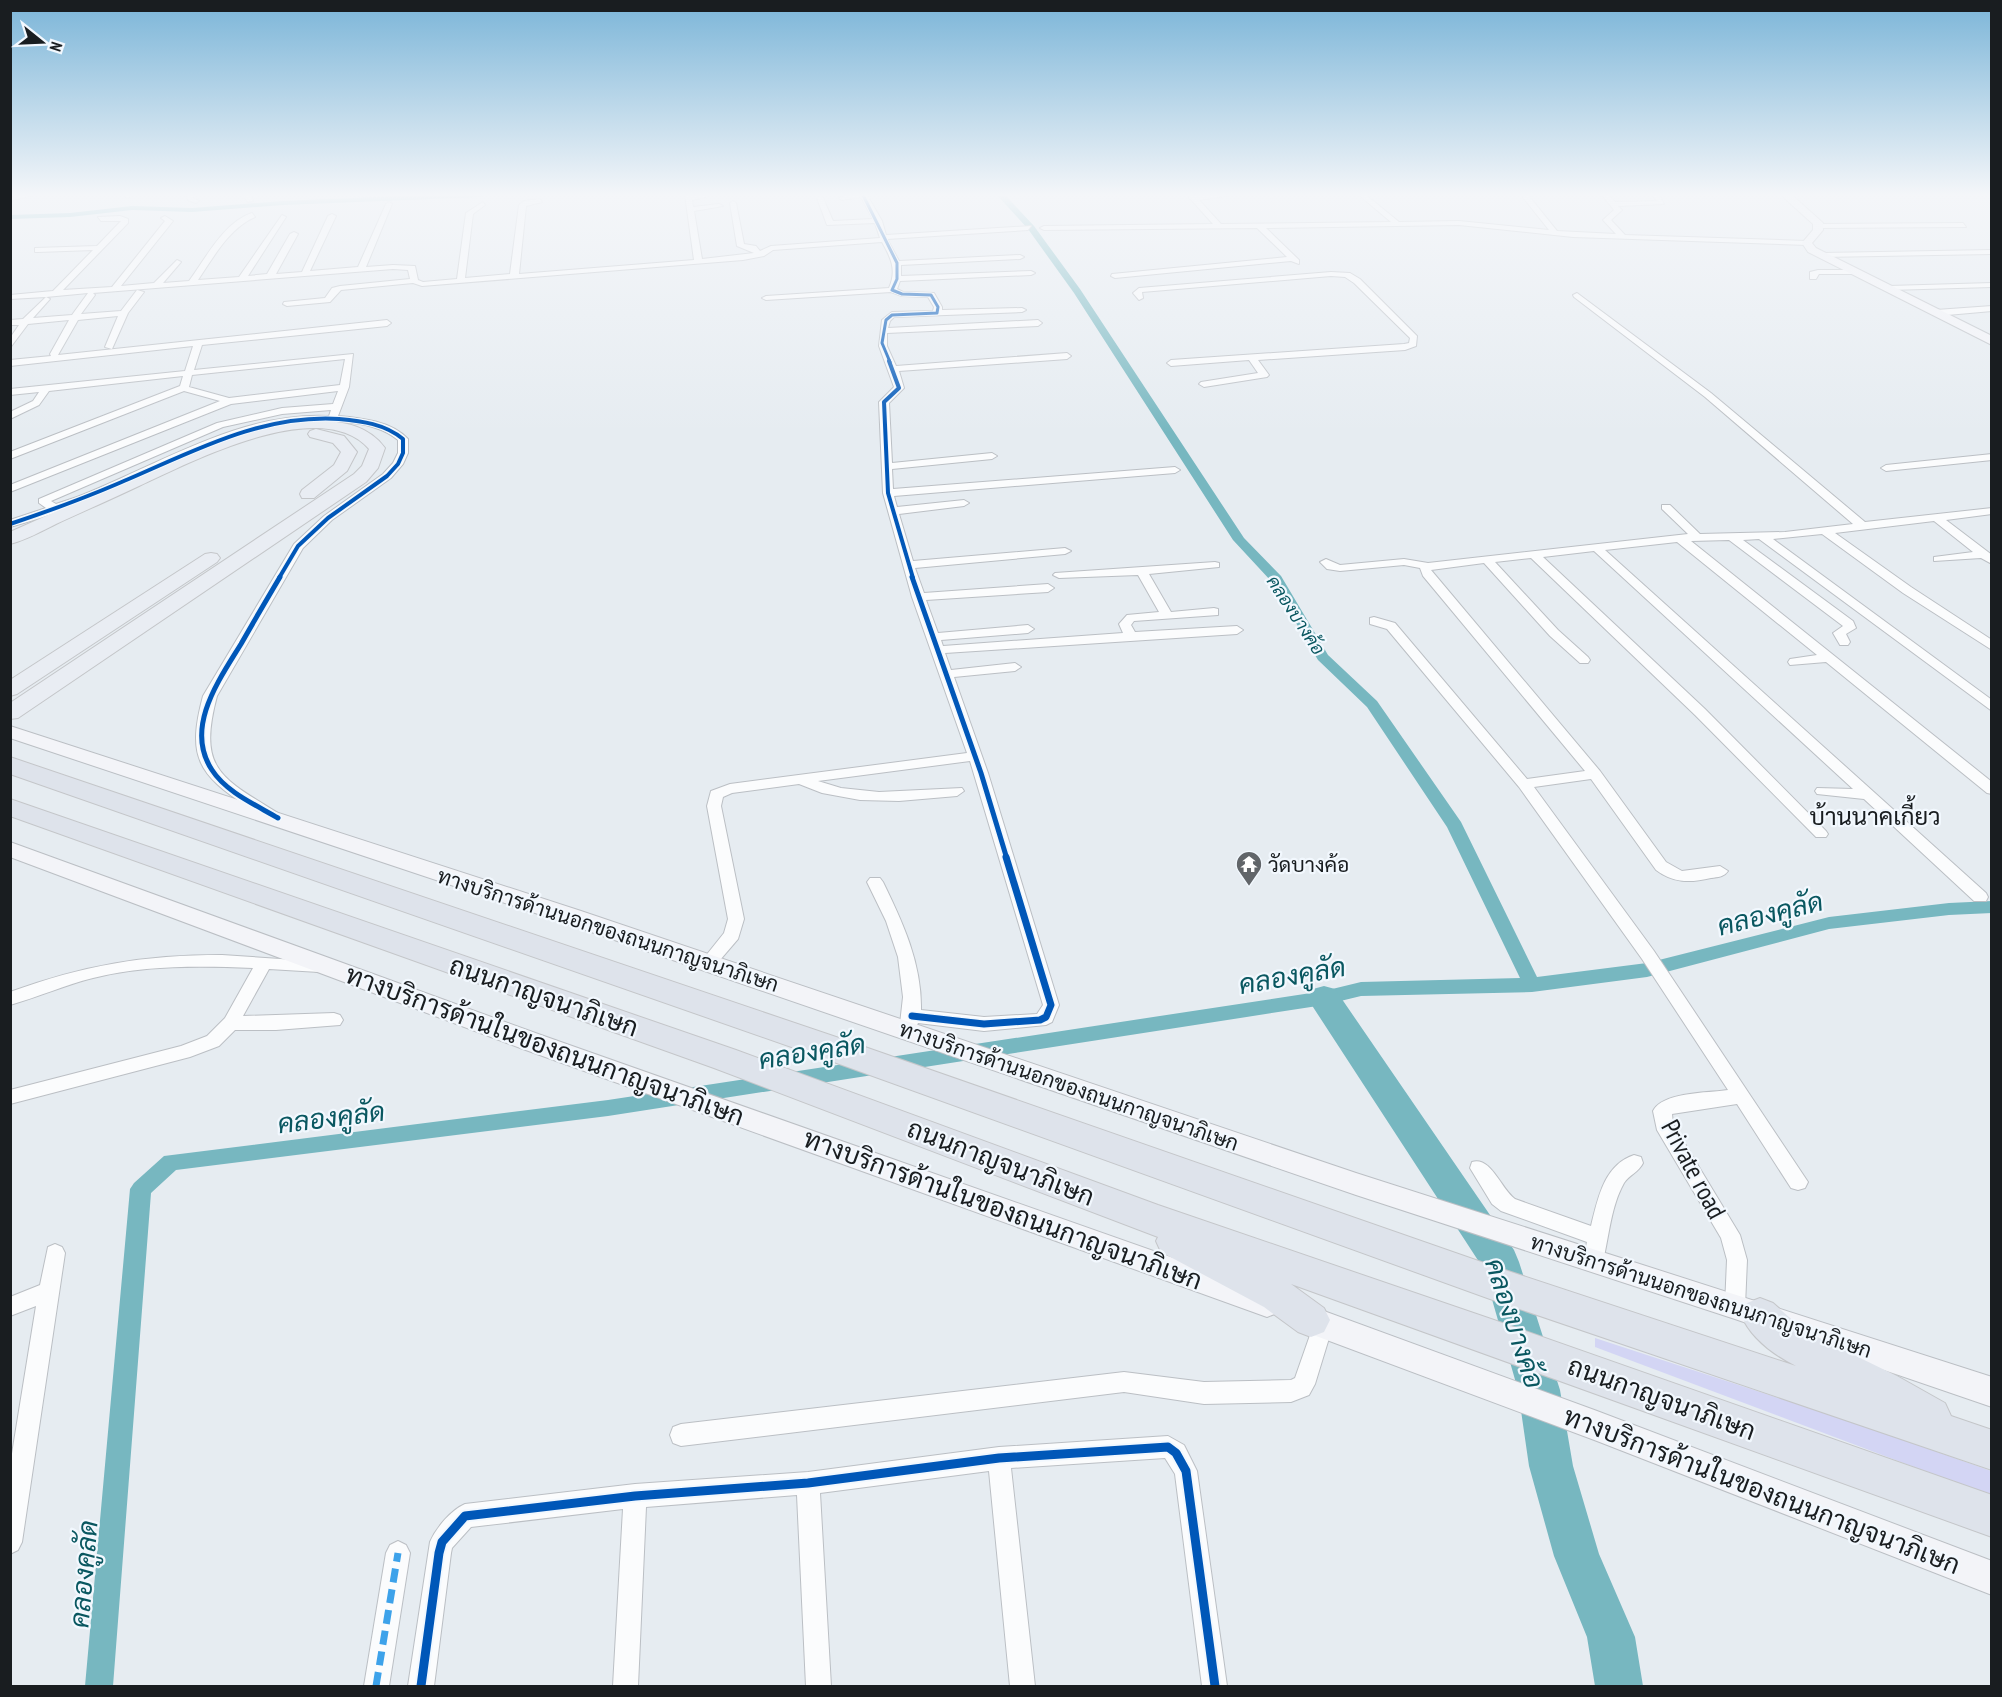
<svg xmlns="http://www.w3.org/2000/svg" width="2002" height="1697" font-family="'PT Sans Narrow',Sarabun,sans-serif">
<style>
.green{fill:#d3d5f4}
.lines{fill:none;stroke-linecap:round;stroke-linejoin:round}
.canal{fill:#77b7c0;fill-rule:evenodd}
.river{fill:#77b7c0;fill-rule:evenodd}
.street-casing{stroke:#bbbfc4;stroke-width:2}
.secondary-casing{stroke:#bbbfc4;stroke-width:2}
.primary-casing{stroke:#c4c6c9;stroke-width:2}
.highway-casing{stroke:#c4c6c9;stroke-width:2}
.street{fill:#fbfcfd;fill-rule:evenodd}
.secondary{fill:#f3f4f8;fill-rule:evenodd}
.primary{fill:#e9edf3;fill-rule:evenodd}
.highway{fill:#dee3eb;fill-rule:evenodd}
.quiet{stroke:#3da2ea;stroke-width:7;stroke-dasharray:14 7;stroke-linecap:butt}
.cycleway-far4-casing{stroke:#f2f8fe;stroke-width:5}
.cycleway-far3-casing{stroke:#f2f8fe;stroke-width:6}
.cycleway-far2-casing{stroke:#f2f8fe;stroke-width:8}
.cycleway-far1-casing{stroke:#f2f8fe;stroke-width:10}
.cycleway-casing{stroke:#f2f8fe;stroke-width:13}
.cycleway-far4{stroke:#0057b8;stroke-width:3}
.cycleway-far3{stroke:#0057b8;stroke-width:4}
.cycleway-far2{stroke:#0057b8;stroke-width:5}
.cycleway-far1{stroke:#0057b8;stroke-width:7}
.cycleway{stroke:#0057b8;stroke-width:9}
.labels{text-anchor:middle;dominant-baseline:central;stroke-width:4.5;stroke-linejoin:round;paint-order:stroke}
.far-water-label{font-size:18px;font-style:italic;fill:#095760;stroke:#f2f8fe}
.poi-label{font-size:21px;fill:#191d20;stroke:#f2f8fe;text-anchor:start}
.street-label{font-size:21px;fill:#191d20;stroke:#f2f8fe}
.quarter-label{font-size:24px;fill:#191d20;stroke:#f2f8fe}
.near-street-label{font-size:26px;fill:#191d20;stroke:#f2f8fe}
.near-water-label{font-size:27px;font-style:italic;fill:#095760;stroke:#f2f8fe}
</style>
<rect width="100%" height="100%" fill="#e6ecf1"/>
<polygon class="green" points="1595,1338 1864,1426 1991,1471 1991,1496 1595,1347"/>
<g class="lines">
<g class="canal">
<polygon points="421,195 485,195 481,197 283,205 192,212 132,210 70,217 10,219 10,215 70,213 132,206 192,208 283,201"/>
<polygon points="997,195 1005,195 1034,226 1080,289 1244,538 1281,576 1328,655 1377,701 1461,822 1537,977 1647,963 1829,917 1949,903 1992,901 1992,913 1949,915 1829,929 1647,977 1532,992 1361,996 1324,1005 608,1116 176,1170 151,1193 113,1686 85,1686 130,1189 134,1183 164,1156 608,1100 1324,991 1361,982 1520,978 1447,827 1367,707 1318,660 1271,581 1233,540 1074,293 1028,229"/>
</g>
<polygon class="river" points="1324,986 1335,989 1514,1250 1519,1262 1560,1390 1573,1466 1599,1554 1635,1637 1643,1686 1595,1686 1587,1637 1554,1556 1529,1466 1518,1390 1483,1268 1313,1007 1308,998 1313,989"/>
<g class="street-casing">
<g id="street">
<polygon points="19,195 33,195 10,201 10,197"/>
<polygon points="133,195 128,198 125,196 125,195"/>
<polygon points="187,195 193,195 193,198 199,201 196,203 188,200"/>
<polygon points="243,195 251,195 253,201 248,202"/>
<path d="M685,195L709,196L692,200L693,207L719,204L723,206L694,211L702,259L754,253L737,246L730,203L733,201L736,203L744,244L756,246L760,251L771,246L880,238L875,223L827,225L817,198L820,196L823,198L833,221L873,219L861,197L842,200L839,198L847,195H867L882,221L886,235L1031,226L1028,230L887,239L899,261L1020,255L1024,257L1020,259L901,265V276L1031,271L1035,273L1031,275L900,281L897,289L903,292L934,293L942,307V310L1022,308L1026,310L1022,312L894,317L890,321L888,328L1038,320L1042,323L1038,326L887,333V346L896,366L1067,353L1071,356L1067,359L899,371L904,388L889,403L892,463L992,453L997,456L992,459L892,469L893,489L1175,467L1180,470L1175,473L894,496L897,507L964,500L969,503L964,506L899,514L913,561L1065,548L1071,551L1065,554L915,568L924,593L1048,584L1054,588L1048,592L926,600L938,633L1028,625L1034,629L1028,633L941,640L943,646L1123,633L1119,624L1127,615L1159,612L1138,575L1059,578L1053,575L1055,573L1215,562L1219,563V567L1149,574L1171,612L1214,608L1218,609V615L1134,621L1131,625L1135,632L1237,626L1243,630L1237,634L945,653L951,670L1015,663L1021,667L1015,671L954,677L988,773L1059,1005L1052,1022L1046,1025L984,1031L918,1023L915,1029L909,1031L903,1029L900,1024L903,997L898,957L886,921L867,882L870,878H880L883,882C903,923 922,964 921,1010L984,1017L1037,1014L1043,1005L970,761L818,781L841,788L879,792L962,788L964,791L957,796L899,801L860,800L822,793L799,784L732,793L723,797L721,806L744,919L738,939L714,967H702L700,963L724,933L728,919L707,806L711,791L730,784L967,753L912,597L883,493L879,402L894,387L879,346L882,320L892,312L933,311L934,307L928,297L902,296L891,292L766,300L762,298L766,296L889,288C897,270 891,258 882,242L773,250L764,256L743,260L422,286L413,283L341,290L330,302L287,306L283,304L284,302L325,298L332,288L340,286L410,279L408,270L393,269L93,293L95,295L81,314L121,311L137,290L144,292L128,313L112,349L105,347L118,316L78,320L58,355L387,320L391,323L387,326L202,345L194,370L353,354L349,387L338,416C362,418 391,421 408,439V453L403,464L391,478L332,520L303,548L217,696C197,771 222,778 281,815L283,818L281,821C270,825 258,813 248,807C197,774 187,756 203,696L294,544L324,516L383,474L393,463L398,453V440C382,427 362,423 342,422C263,418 196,453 126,484C88,501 50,516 10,527V520L46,508L39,503V499L217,423L282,408L333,404L338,391L231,404L10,492V485L220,401L184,391L10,459V452L180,386L183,376L49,391L39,405L10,419V412L33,401L39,392L10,395V389L185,371L193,346L10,366V360L51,356L50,354L69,320L28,324L10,348V338L19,325H10V320L23,319L46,297L10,299V295L53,291L93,250L38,252H35V248L97,246L121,221H101L98,217L120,216L128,219V223L63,290L112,287L165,221L161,218L165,216L173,221L121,286L154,283L177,260L181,262L163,283L189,281C206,258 224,222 252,213L255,217C229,228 213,258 198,280L239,277L282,215L286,217L248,276L267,274L290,234L294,232L298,234L276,274L302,272L328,216L332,214L336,216L310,271L358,267L386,204L389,202L392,204L366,267L393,265L415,266L418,280L423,282L457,279L466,213L483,202L485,205L473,214L465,278L510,274L519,205L524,201L540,199L542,202L526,206L519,274L694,260ZM88,293L72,315L33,318L50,299L46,297ZM345,359L340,385L229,398L189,387L192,375ZM331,410L329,416C240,411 157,466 77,497L56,504L51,501L223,427L282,414Z"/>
<polygon points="1187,195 1232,195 1199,200 1221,224 1391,222 1359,195 1366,195 1399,222 1459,221 1549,230 1521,195 1528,195 1557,231 1616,234 1603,220 1614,210 1602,195 1609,195 1615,202 1657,201 1652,195 1659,195 1664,204 1618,206 1622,210 1611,220 1625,235 1807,241 1811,243 1807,245 1573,237 1459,225 1266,228 1299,260 1299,264 1291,261 1115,278 1111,276 1112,274 1287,257 1257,228 1044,230 1040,228 1044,226 1213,224"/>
<polygon points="1963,223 1966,227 1819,228 1815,226 1819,224"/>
<polygon points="1992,250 1992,254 1822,257 1818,255 1822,253"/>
<polygon points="1818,270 1858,270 1862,272 1858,274 1819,274 1816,279 1810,279 1810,272"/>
<polygon points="1331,272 1350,273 1360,279 1417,336 1416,346 1405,350 1258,360 1269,375 1267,377 1204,387 1199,384 1201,382 1258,373 1249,360 1171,366 1167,363 1171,360 1404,344 1409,343 1410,338 1354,283 1345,277 1331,276 1142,292 1143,298 1139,300 1133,293 1139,288"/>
<polygon points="1992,283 1992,287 1889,290 1885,288 1889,286"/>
<path d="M1577,293L1711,393L1865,522L1992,508V514L1946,520L1992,555V564L1981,558L1934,561V557L1973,552L1934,521L1835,533L1911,587L1992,640V650L1903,593L1822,534L1773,539L1992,700V711L1759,539L1743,540L1853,621L1856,628L1846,634L1850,642L1848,645H1840L1833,633L1843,626L1729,540L1691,541L1992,782V794L1987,793L1826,662L1790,665L1788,662L1790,659L1817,655L1677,542L1605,550L1986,893L1988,897L1986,901H1974L1864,799L1817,794L1815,791L1817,788L1853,789L1594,551L1543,557L1705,709L1826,831L1828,834L1826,837H1816L1695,715L1531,558L1495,562L1558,630L1588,657L1590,660L1588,663H1580L1550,636L1484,563L1431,570L1600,771L1666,862L1682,871L1720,866L1728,871C1724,877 1718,877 1711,878C1690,883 1673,883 1656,870L1591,779L1534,787L1654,951L1808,1182L1805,1188L1798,1190L1791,1188L1737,1104L1672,1114L1673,1124L1740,1235L1747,1260L1745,1306L1742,1313L1735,1316L1728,1313L1725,1306L1727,1260L1721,1238L1657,1130L1653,1111C1662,1092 1708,1093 1728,1090L1642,959L1519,787L1387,629L1370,624V618L1374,617L1395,623L1527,779L1585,771L1423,576L1420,568L1404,565L1340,571L1327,569L1320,562L1326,559L1340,565L1404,559L1428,563L1688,534L1662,509V505H1670L1700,534L1785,532L1853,524L1705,397L1574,297L1573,295Z"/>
<polygon points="1992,306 1992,311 1936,316 1932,313 1936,310"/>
<polygon points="1992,454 1992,460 1886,471 1881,468 1886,465"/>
<path d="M222,955L325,962L327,966L325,970L319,972L269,969L243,1016L334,1013L340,1015L343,1020L340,1025L276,1030H235L219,1046L190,1057L10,1104V1090L181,1046L207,1036L225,1018L253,968C200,966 145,965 93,978C65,985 38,997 10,1005V992C84,965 144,955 222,955Z"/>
<path d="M1634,1155L1641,1157L1643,1163C1639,1172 1629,1175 1624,1183C1611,1206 1609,1236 1603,1261L1600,1267L1593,1270L1586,1267L1583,1261L1587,1242L1501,1211L1492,1204L1470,1168L1472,1162C1491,1156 1501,1189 1515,1199L1591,1226C1598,1198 1604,1165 1634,1155Z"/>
<polygon points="55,1244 62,1247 65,1253 22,1542 18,1550 10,1554 10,1466 36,1306 10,1316 10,1297 40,1285 48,1247"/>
<polygon points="1323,1315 1330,1318 1333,1325 1315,1384 1309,1395 1291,1402 1204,1404 1124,1392 681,1446 673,1443 670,1435 673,1427 681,1424 1124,1372 1204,1382 1291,1380 1295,1378 1316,1318"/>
<path d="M1168,1436L1184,1445L1197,1471L1227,1686H1202L1175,1474L1165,1458L1011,1468L1035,1686H1010L989,1471L820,1493L831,1686H806L797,1495L646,1507L638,1686H613L623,1509L471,1527L452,1548L451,1553L434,1686H408L430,1542C436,1528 451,1510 465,1504L635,1484L808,1472L999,1447Z"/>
<polygon points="398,1541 406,1545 410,1553 389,1686 364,1686 386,1553 390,1545"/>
</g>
</g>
<g class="secondary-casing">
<g id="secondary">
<polygon points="1781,195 1792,195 1823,223 1823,230 1812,243 1816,248 1992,336 1992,345 1808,252 1802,243 1813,230 1813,224"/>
<polygon points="10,726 581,911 1356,1173 1992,1377 1992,1407 1735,1319 1356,1195 565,923 10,738"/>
<polygon points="10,842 541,1035 1267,1291 1277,1295 1281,1304 1277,1313 1267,1317 523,1049 10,857"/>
<polygon points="1302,1303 1597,1411 1992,1561 1992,1595 1597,1441 1292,1327 1287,1317 1292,1307"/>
</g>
</g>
<g class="primary-casing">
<g id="primary">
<path d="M319,420C345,422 369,426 385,448L378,468L366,482L18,718L10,719V703L354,474L362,466L369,449C321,394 191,462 139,486C112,499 84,511 56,524C42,531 26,540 10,544V532L221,438L266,425Z"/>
<polygon points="316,429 344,436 357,452 347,471 314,498 302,498 300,494 302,490 334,465 341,452 333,443 310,437 308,434 310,431"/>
<polygon points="211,553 217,554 220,558 217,562 17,694 10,696 10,680 205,554"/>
</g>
</g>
<g class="highway-casing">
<g id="highway">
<path d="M10,757L842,1039L1490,1265L1796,1366C1774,1355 1751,1338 1741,1315L1747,1303L1760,1298L1773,1303L1805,1331L1897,1376L1945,1403L1951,1416L1992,1430V1470L1490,1299L820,1057L10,774Z"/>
<polygon points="10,799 736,1050 1158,1205 1494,1320 1992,1495 1992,1537 1291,1284 1324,1308 1330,1320 1324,1332 1311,1337 1298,1332 1264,1307 1161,1252 1156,1241 1158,1237 714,1068 10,816"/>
</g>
</g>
<use href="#street" class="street"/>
<use href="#secondary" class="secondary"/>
<use href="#primary" class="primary"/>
<use href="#highway" class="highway"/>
<polyline class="quiet" points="376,1686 398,1553"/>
<g class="cycleway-far4-casing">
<polyline id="cycleway-far4" points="863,195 897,263 897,279 892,290 902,294 931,295 938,307 937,313 892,315 886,320 882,343 890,362"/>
</g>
<g class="cycleway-far3-casing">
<g id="cycleway-far3">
<polyline points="889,361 899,388 884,402 888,493 913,578"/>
<path d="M10,524C46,512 82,499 117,484C189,454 258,414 339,419C362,421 385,424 403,439V453L398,464L387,476L328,518L298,546L279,578"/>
</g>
</g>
<g class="cycleway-far2-casing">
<g id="cycleway-far2">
<polyline points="912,577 981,773 1007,859"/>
<path d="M278,818C256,805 226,792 212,770C184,728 219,680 241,644C254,621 267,599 280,577"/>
</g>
</g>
<g class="cycleway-far1-casing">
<polyline id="cycleway-far1" points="912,1016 984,1024 1040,1020 1046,1017 1051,1005 1006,857"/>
</g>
<g class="cycleway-casing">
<polyline id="cycleway" points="421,1686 439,1553 442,1542 465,1516 635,1496 808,1483 999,1458 1168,1447 1176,1453 1186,1471 1215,1686"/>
</g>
<use href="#cycleway-far4" class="cycleway-far4"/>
<use href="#cycleway-far3" class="cycleway-far3"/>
<use href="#cycleway-far2" class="cycleway-far2"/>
<use href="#cycleway-far1" class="cycleway-far1"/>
<use href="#cycleway" class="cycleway"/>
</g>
<linearGradient id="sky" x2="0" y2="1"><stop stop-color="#7bb5d8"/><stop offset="0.45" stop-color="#f4f6f9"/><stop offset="1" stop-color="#f4f6f9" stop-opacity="0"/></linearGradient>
<rect width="2002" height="433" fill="url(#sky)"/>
<defs>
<g id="temple-pin" transform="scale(1.35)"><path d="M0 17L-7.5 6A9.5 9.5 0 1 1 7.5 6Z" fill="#616569" stroke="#f2f8fe"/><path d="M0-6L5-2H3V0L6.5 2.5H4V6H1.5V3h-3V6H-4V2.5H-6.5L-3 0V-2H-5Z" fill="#fff"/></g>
</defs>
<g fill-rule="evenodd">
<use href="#temple-pin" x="1249" y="864"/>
</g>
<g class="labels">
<g class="far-water-label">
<text transform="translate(1296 615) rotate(57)">คลองบางค้อ</text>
</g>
<g class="poi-label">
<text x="1268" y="864">วัดบางค้อ</text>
</g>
<g class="street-label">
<text transform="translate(608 930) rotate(18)">ทางบริการด้านนอกของถนนกาญจนาภิเษก</text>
<text transform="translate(1069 1086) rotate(19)">ทางบริการด้านนอกของถนนกาญจนาภิเษก</text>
<text transform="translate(1701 1296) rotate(18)">ทางบริการด้านนอกของถนนกาญจนาภิเษก</text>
</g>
<g class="quarter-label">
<text x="1875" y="816">บ้านนาคเกี้ยว</text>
</g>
<g class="near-street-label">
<text transform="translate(544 996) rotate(19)">ถนนกาญจนาภิเษก</text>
<text transform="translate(545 1045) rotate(20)">ทางบริการด้านในของถนนกาญจนาภิเษก</text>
<text transform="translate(1001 1162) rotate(21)">ถนนกาญจนาภิเษก</text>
<text transform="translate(1694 1169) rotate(62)">Private road</text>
<text transform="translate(1003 1209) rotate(20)">ทางบริการด้านในของถนนกาญจนาภิเษก</text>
<text transform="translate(1662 1398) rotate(20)">ถนนกาญจนาภิเษก</text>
<text transform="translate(1762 1490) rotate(21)">ทางบริการด้านในของถนนกาญจนาภิเษก</text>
</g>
<g class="near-water-label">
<text transform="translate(1770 913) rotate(-14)">คลองคูลัด</text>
<text transform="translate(1292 975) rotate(-10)">คลองคูลัด</text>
<text transform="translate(812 1051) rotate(-9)">คลองคูลัด</text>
<text transform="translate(331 1117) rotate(-7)">คลองคูลัด</text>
<text transform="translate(1515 1323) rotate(72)">คลองบางค้อ</text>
<text transform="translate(83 1574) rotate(-85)">คลองคูลัด</text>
</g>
</g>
<rect width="2002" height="1697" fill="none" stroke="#191d20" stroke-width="24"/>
<g transform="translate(42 42) rotate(108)" stroke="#f2f8fe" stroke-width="4.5" paint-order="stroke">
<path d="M0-4.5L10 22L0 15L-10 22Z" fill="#191d20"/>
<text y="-9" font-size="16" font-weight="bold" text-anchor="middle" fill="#191d20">N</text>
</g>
</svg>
